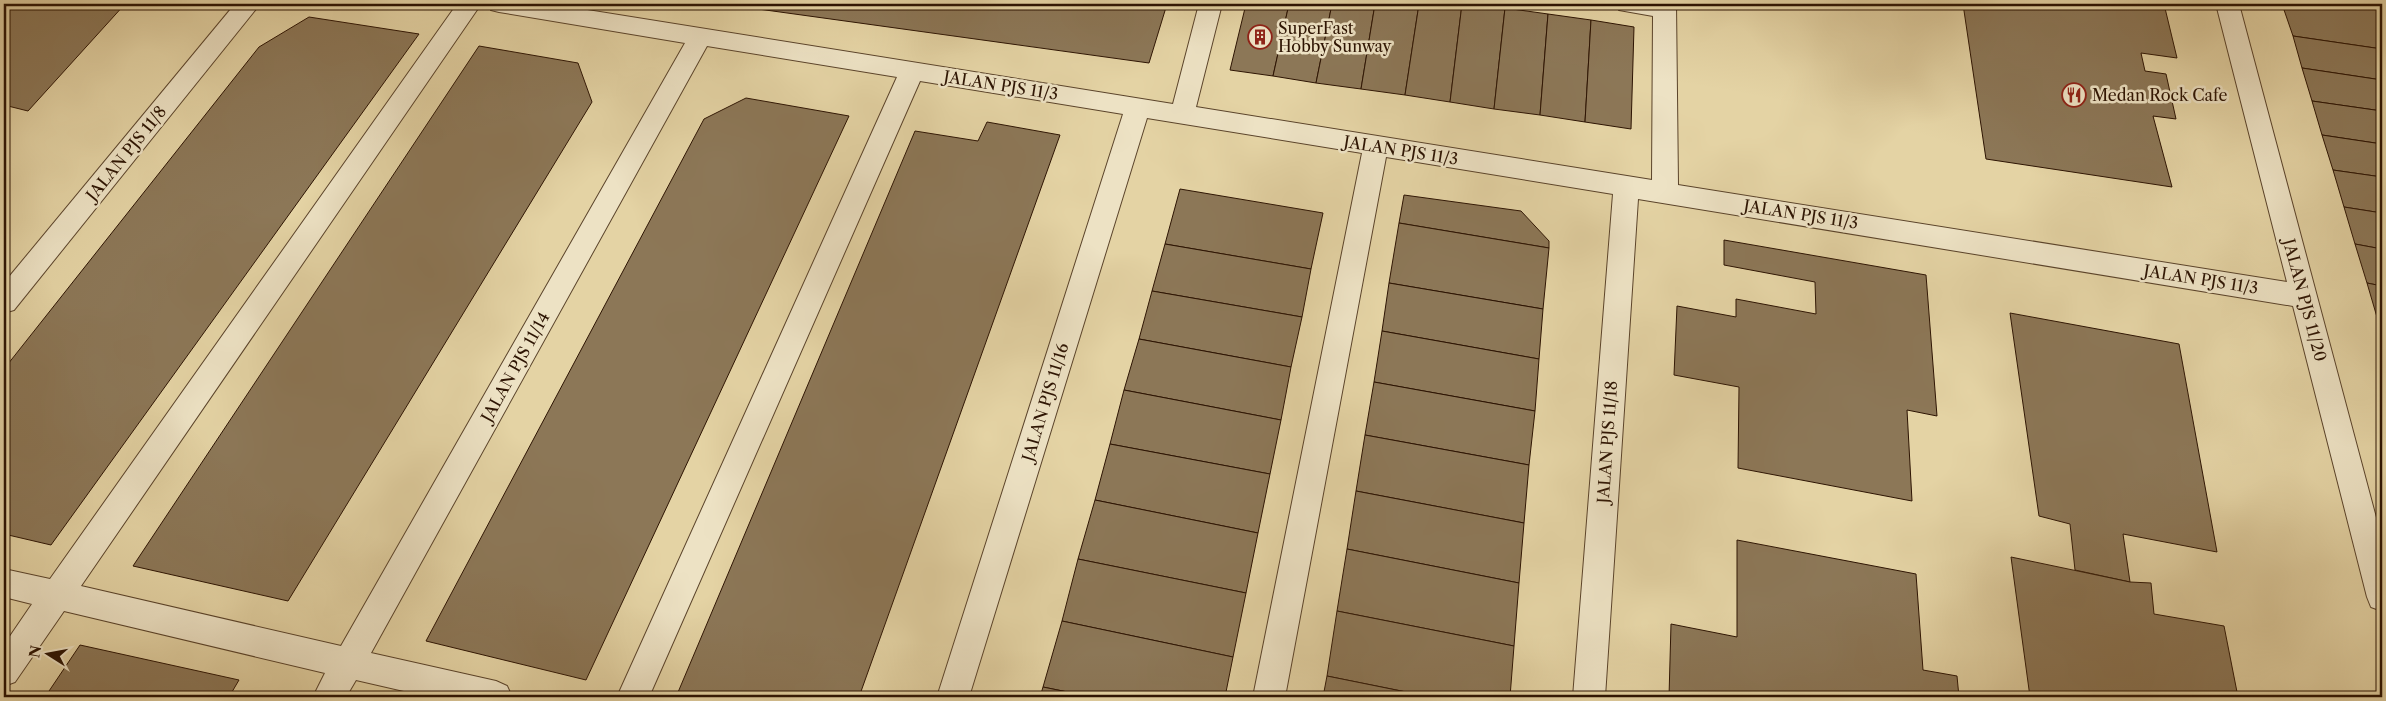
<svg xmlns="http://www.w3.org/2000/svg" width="2386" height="701" font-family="'Libre Caslon Text',serif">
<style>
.building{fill:#8c7757;stroke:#2d1403}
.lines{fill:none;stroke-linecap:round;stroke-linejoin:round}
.minor-casing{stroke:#5b442b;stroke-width:2}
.minor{fill:#ede2c4;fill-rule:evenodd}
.labels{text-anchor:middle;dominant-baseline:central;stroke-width:5;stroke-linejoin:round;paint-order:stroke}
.poi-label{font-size:16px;fill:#2d1403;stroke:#ede2c4;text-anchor:start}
.street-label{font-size:16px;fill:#2d1403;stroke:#ede2c4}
</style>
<rect width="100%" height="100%" fill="#e4d3a4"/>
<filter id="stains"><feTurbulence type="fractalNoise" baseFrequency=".004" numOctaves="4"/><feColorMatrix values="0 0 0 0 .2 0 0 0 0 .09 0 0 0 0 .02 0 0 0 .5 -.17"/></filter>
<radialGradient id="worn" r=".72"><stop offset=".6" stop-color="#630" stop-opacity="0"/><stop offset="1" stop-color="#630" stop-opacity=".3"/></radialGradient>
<g class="building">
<polygon points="4,4 125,4 28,111 4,105"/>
<polygon points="722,4 1167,4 1149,63"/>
<polygon points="1246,4 1289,4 1273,76 1230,70"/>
<polygon points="1289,4 1332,4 1316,83 1273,76"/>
<polygon points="1332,4 1375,4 1361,89 1316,83"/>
<polygon points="1375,4 1419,4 1405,95 1361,89"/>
<polygon points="1419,4 1462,4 1450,102 1405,95"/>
<polygon points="1462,4 1505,8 1494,109 1450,102"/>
<polygon points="1963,4 2164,4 2177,58 2141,53 2145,71 2166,74 2176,119 2153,116 2172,187 1986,159"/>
<polygon points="2282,4 2382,4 2382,49 2293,36"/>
<polygon points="1505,8 1548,14 1540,115 1494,109"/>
<polygon points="1548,14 1591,20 1585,122 1540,115"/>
<polygon points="309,17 419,34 51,545 4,534 4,369 259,47"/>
<polygon points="1591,20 1634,27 1631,129 1585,122"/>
<polygon points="2293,36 2382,49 2382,80 2302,68"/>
<polygon points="479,46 578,63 592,102 288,601 133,566"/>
<polygon points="2302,68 2382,80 2382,111 2312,101"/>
<polygon points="746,98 849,116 586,680 426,641 704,119"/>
<polygon points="2312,101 2382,111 2382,144 2322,135"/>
<polygon points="987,122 1060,135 859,697 676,697 915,131 978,141"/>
<polygon points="2322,135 2382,144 2382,177 2333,170"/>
<polygon points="2333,170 2382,177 2382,213 2344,207"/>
<polygon points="1180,189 1323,213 1311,269 1165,244"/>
<polygon points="1404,195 1521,211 1549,241 1549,248 1399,223"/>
<polygon points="2344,207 2382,213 2382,249 2355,244"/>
<polygon points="1399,223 1549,248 1543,309 1389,283"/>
<polygon points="1724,240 1926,275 1937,416 1907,410 1912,501 1738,468 1739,387 1674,375 1677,306 1736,317 1736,299 1816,314 1815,282 1724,265"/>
<polygon points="1165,244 1311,269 1302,317 1152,291"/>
<polygon points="2355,244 2382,249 2382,286 2367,283"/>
<polygon points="1389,283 1543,309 1539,359 1382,331"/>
<polygon points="2367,283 2382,286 2382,325 2379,324"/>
<polygon points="1152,291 1302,317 1291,367 1139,339"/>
<polygon points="2010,313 2179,344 2217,552 2123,534 2130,582 2075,570 2070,524 2039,516"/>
<polygon points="1382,331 1539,359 1535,411 1374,382"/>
<polygon points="1139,339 1291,367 1281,420 1124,390"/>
<polygon points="1374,382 1535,411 1529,465 1365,435"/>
<polygon points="1124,390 1281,420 1270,474 1110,444"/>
<polygon points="1365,435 1529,465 1524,523 1356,491"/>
<polygon points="1110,444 1270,474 1258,533 1095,500"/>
<polygon points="1356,491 1524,523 1519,583 1347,549"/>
<polygon points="1095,500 1258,533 1246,593 1078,559"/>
<polygon points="1737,540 1916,574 1923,670 1957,676 1959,697 1669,697 1671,624 1737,637"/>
<polygon points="1347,549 1519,583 1514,646 1337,611"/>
<polygon points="2011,557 2130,582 2151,583 2154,614 2224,626 2238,697 2030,697"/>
<polygon points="1078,559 1246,593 1233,657 1062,621"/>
<polygon points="1337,611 1514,646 1510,697 1431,697 1327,676"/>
<polygon points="1062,621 1233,657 1225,697 1092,697 1043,687"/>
<polygon points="80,645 239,680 229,697 45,697"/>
<polygon points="1327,676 1431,697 1323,697"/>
<polygon points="1043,687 1092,697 1040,697"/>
</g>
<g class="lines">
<g class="minor-casing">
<g id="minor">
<polygon points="235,4 260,4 14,310 4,313 4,283"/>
<polygon points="457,4 481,4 81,586 341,646 685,43 499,12 491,10 488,4 550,4 1173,104 1199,4 1222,4 1196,107 1652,180 1653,16 1619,10 1615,4 1676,4 1678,185 2287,282 2216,4 2239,4 2382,540 2382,611 2371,607 2367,597 2293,306 1638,199 1605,697 1573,697 1613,194 1386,157 1285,697 1253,697 1362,153 1147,118 969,697 937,697 1123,114 920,81 649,697 617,697 897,77 707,46 371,653 496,681 507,686 512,697 430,697 356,680 346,697 313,697 325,673 64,611 15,682 4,686 4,645 32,604 4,597 4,569 50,579"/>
</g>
</g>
<use href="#minor" class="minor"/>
</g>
<defs>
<g id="building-ring" transform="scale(1.25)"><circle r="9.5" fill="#ede2c4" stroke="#8f2418" stroke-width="1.5"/><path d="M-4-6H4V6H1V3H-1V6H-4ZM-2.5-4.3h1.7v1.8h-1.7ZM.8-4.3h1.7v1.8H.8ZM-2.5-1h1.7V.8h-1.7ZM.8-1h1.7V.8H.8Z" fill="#8f2418"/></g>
<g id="restaurant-ring" transform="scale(1.25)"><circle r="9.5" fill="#ede2c4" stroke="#8f2418" stroke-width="1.5"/><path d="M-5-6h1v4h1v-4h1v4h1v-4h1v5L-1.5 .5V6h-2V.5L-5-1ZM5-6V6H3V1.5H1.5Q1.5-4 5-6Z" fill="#8f2418"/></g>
</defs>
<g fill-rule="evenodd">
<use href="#building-ring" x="1260" y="37"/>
<use href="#restaurant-ring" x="2074" y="95"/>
</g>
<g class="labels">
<g class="poi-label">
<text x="1278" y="28">SuperFast<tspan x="1278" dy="18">Hobby Sunway</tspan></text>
<text x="2092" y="95">Medan Rock Cafe</text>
</g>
<g class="street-label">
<text transform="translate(1001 85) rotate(9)">JALAN PJS 11/3</text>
<text transform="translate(1401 150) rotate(9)">JALAN PJS 11/3</text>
<text transform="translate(126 153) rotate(-51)">JALAN PJS 11/8</text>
<text transform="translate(1801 214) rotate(9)">JALAN PJS 11/3</text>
<text transform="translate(2201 279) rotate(9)">JALAN PJS 11/3</text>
<text transform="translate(2305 300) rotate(75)">JALAN PJS 11/20</text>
<text transform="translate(515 367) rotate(-61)">JALAN PJS 11/14</text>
<text transform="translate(1045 402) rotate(-73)">JALAN PJS 11/16</text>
<text transform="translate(1607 442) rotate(-86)">JALAN PJS 11/18</text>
</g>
</g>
<rect width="2386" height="701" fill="none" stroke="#e4d3a4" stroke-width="20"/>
<rect x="5" y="5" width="2376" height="691" fill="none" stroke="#2d1403" stroke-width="2.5"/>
<rect x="10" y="10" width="2366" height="681" fill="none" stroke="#2d1403"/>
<g transform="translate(48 654) rotate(281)" stroke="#ede2c4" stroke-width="4" paint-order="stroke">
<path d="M0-4L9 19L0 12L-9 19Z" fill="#2d1403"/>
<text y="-8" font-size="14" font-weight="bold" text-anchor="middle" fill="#2d1403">N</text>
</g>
<rect width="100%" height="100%" filter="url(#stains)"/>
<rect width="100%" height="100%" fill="url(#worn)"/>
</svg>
